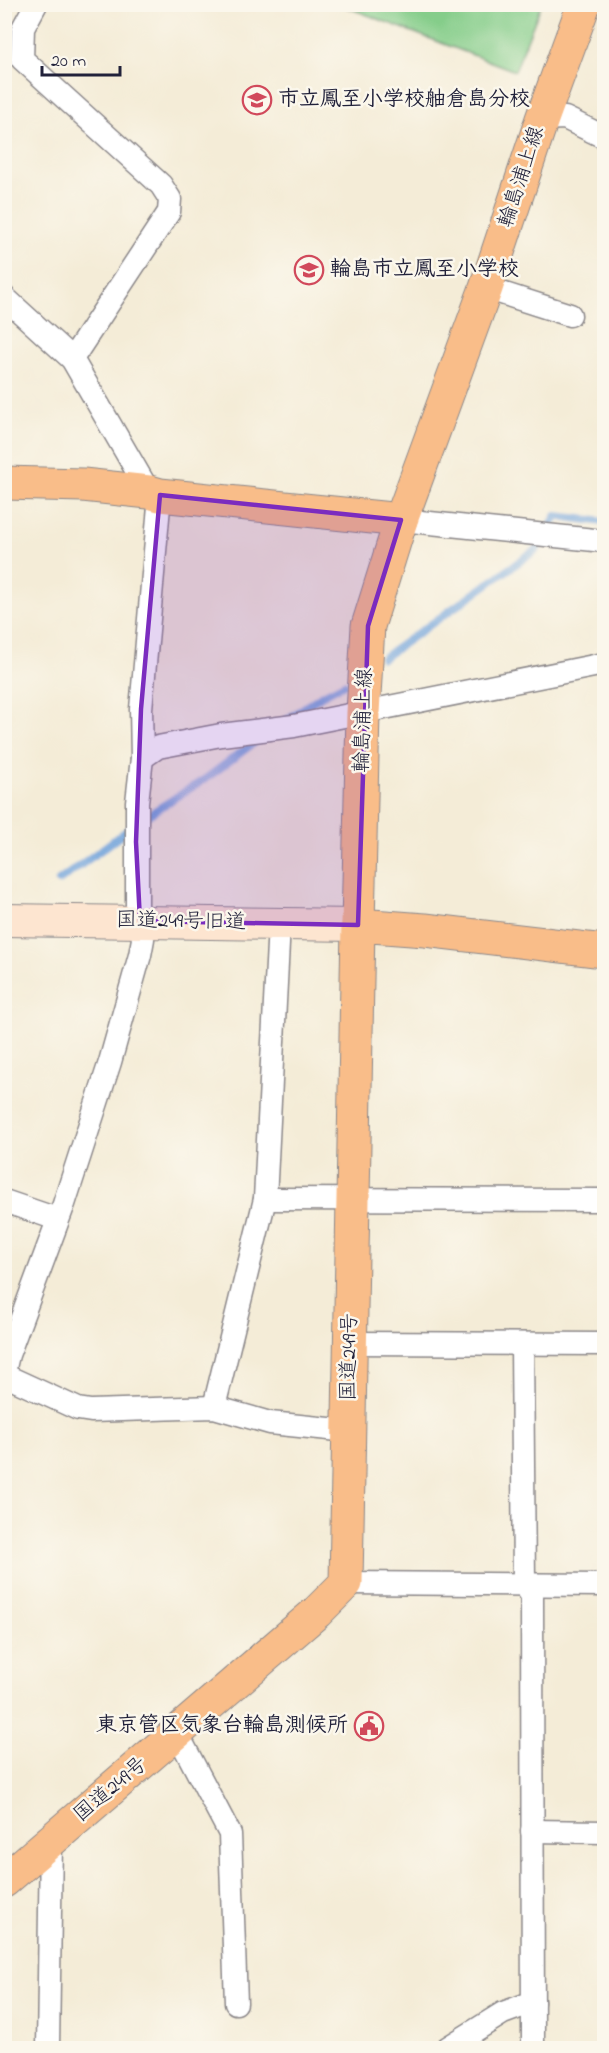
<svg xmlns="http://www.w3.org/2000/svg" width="609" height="2053" font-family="'Indie Flower','Klee One',sans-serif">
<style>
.green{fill:#85cd8a;stroke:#547862;stroke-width:1.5}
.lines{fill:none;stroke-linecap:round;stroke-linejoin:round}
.stream{stroke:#6ea1da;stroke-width:8}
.street-casing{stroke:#8b8789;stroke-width:25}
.secondary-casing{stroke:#8b8789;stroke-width:34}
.primary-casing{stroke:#8b8789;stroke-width:35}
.highway-casing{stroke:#8b8789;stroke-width:35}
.street{stroke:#fff;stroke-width:22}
.secondary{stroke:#fde5d0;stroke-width:32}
.primary{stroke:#f9bd89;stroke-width:33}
.highway{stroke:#f9bd89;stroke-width:33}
.marked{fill:#7b2cbf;fill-opacity:0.2;stroke:#7b2cbf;stroke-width:4.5;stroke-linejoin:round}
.labels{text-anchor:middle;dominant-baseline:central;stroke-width:5;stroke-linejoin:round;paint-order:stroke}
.poi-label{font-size:21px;font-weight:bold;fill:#22223b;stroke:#fbf7ec;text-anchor:start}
.street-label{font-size:21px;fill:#22223b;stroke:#fbf7ec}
</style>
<rect width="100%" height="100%" fill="#fbf7ec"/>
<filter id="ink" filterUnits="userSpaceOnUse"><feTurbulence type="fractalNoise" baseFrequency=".0167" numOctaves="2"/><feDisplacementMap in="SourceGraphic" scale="12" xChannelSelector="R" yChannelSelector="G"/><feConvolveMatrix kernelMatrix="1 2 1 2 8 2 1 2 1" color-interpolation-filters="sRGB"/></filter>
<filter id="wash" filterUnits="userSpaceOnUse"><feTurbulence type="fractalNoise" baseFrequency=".008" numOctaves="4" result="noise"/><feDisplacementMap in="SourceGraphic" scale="24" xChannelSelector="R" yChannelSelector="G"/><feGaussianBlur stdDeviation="1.35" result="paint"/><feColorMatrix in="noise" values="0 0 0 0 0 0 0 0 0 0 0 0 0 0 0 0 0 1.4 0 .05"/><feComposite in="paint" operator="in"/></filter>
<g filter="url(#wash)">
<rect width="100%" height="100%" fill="#f4ecd7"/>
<polygon class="green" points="341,5 541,4 541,5 515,71"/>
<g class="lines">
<g class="stream">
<polyline points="383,658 537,549 556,516 604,522"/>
<polyline points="288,719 321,696 344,684"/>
<polyline points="142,819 208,777 263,736"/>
<polyline points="59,881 132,827"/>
</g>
</g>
</g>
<g filter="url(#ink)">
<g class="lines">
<g class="street-casing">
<g id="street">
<polyline points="36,4 23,28 22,59 161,185 170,199 169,212 72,359"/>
<polyline points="542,119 565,118 604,137"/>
<polyline points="486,288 570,315"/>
<polyline points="4,297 72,359 149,492"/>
<polyline points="401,520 604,541"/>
<polyline points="142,758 158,747 221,735 294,726 604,664"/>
<polyline points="265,1199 604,1200"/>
<polyline points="4,1201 57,1219"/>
<polyline points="350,1343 604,1344"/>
<polyline points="522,1344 524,1584 532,1596 533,2048"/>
<polyline points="4,1372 8,1355 64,1204 110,1062 140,955 143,939 137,906 137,802 142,758 141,709 160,495"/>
<polyline points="4,1375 78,1409 91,1411 214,1407 270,1423 349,1431"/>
<polyline points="214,1407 265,1199 279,924"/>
<polyline points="346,1583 604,1585"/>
<polyline points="177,1733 230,1834 236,2003"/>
<polyline points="532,1831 604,1832"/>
<polyline points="48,2048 51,1841"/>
<polyline points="447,2048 503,2013 533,2002"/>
</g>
</g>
<g class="secondary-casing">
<polyline id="secondary" points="4,920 358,925"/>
</g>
<g class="primary-casing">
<g id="primary">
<polyline points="4,483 83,485 149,492 160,495 401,520"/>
<polyline points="358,925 363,713 368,626 401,520 486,288 542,119 584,4"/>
</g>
</g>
<g class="highway-casing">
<polyline id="highway" points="4,1881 317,1612 346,1583 358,925 425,930 604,951"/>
</g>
<use href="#street" class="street"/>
<use href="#secondary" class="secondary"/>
<use href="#primary" class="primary"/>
<use href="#highway" class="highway"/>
</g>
</g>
<path class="marked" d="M160,495L401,520L368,626L358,925L140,921L136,842L141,709Z"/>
<defs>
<g id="school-ring" transform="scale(1.5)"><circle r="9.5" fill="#fbf7ec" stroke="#d1495b" stroke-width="1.5"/><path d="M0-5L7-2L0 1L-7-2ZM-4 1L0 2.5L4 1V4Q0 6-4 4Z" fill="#d1495b"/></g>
<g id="civic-ring" transform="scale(1.5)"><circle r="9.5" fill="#fbf7ec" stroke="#d1495b" stroke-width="1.5"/><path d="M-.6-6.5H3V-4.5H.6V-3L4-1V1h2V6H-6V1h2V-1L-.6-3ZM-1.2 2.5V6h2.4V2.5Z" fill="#d1495b"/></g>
</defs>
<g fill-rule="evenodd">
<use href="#school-ring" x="257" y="100"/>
<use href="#school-ring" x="309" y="270"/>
<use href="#civic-ring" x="369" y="1726"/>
</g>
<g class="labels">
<g class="poi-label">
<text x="278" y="100">市立鳳至小学校舳倉島分校</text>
<text x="330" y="270">輪島市立鳳至小学校</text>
<text x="348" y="1726" text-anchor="end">東京管区気象台輪島測候所</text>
</g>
<g class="street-label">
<text transform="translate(522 177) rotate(-72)">輪島浦上線</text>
<text transform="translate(364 720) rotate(-88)">輪島浦上線</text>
<text transform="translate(181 922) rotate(1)">国道249号旧道</text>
<text transform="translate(350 1357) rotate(-89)">国道249号</text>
<text transform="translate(111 1790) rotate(-40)">国道249号</text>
</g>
</g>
<rect width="609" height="2053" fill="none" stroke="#fbf7ec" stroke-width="24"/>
<path d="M42 66v9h78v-9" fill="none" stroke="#22223b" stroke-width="3"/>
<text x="51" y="66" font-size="18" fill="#22223b" stroke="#fbf7ec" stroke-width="4.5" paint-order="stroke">20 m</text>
</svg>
